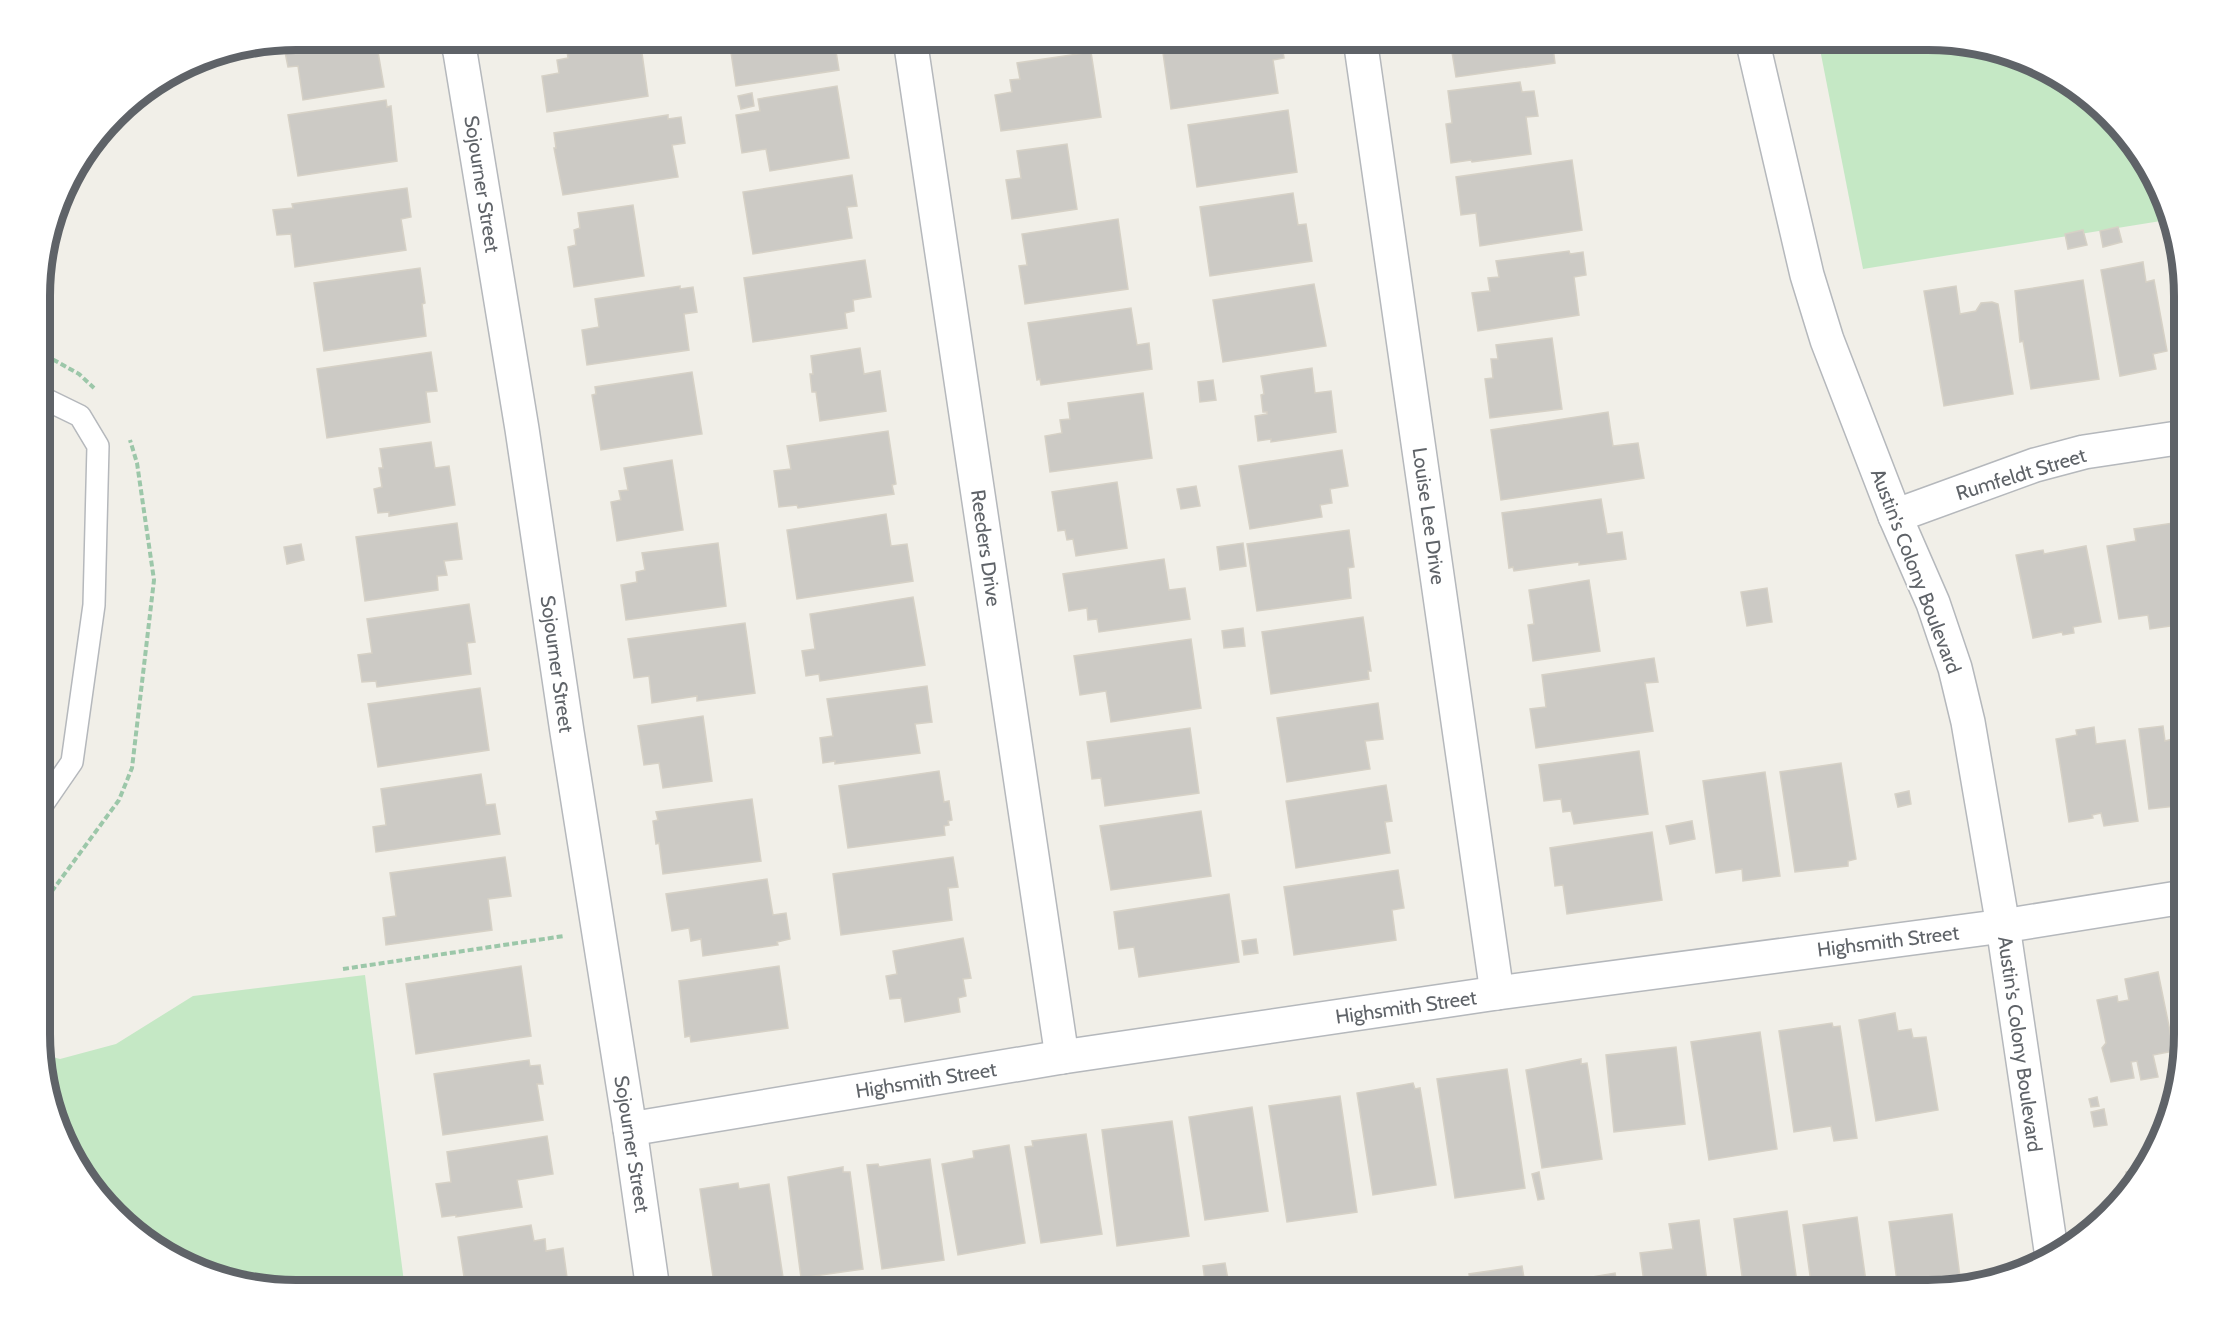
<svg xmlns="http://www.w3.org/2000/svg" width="2224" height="1329" font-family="Cabin,sans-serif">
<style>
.green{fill:#c5e8c5}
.building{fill:#cccac5;stroke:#d6d1c6;stroke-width:1.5}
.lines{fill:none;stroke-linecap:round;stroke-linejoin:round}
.service-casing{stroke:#b5b8bc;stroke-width:24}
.minor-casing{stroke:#b5b8bc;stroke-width:36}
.tertiary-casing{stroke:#b5b8bc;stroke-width:36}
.path{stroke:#9cc7a9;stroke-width:4;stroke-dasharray:6 3;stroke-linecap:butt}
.service{stroke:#fff;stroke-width:21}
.minor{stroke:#fff;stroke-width:33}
.tertiary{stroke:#fff;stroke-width:33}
.labels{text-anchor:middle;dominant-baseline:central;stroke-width:4.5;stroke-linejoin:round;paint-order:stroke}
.street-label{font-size:20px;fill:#5f6368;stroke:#fff}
.rim{fill:none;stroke:#5f6368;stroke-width:8}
</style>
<rect width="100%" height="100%" fill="#f1efe8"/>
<g class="green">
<polygon points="1818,39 1929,39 1995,48 2057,74 2110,114 2150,167 2167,220 1863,269"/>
<polygon points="365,975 405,1290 295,1290 229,1281 167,1255 82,1176 41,1067 41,1054 60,1059 116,1044 193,996"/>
</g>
<g class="building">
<polygon points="294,39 368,39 370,49 383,46 384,50 378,52 384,87 303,100 298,66 288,67 283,42"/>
<polygon points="597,39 640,39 648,96 547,112 542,76 559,73 557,60 568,58 566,44"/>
<polygon points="729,39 834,39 839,70 736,86"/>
<polygon points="986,39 1053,39 987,49"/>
<polygon points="1161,39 1281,39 1284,58 1273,60 1278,93 1171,109"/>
<polygon points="1435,39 1552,39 1555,63 1456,77 1451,46 1436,48"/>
<polygon points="1091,52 1101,117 1001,131 995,95 1012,92 1010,80 1020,79 1017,63"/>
<polygon points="1520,82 1522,92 1534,91 1538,116 1526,117 1531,154 1472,162 1471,160 1451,163 1446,124 1452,123 1448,91"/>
<polygon points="837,86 849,158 770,171 766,149 742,153 736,115 760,111 758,99"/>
<polygon points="752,93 754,106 741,109 738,96"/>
<polygon points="386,100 387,107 391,106 397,161 298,176 288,115"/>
<polygon points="1288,110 1297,172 1197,187 1188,125"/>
<polygon points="668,115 668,119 681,117 685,143 672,145 678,177 563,195 554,148 556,148 554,133"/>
<polygon points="1067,144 1077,209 1012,219 1006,180 1021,178 1017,151"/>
<polygon points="1572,160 1582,230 1480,246 1476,213 1461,215 1456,177"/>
<polygon points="852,175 857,206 847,207 852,238 753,254 743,192"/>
<polygon points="407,188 411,217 401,219 406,250 295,267 291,234 277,235 273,210 293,208 292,204"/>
<polygon points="1293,193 1298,225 1306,224 1312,261 1210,276 1200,207"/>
<polygon points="633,205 644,276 574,287 568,247 576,245 574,230 580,228 578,213"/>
<polygon points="1118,219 1128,289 1025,304 1019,266 1027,265 1022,234"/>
<polygon points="2118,227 2122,242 2103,247 2100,231"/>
<polygon points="2083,230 2087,245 2068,249 2065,234"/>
<polygon points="1569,251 1570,254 1583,252 1586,275 1574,277 1579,315 1478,331 1472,293 1490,291 1488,278 1499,277 1496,261"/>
<polygon points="865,260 871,297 853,300 854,311 845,313 847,328 753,342 744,278"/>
<polygon points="2143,262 2146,282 2154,280 2167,351 2153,354 2156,369 2120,376 2101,270"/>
<polygon points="420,268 425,303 422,304 426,336 324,351 314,283"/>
<polygon points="2083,280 2099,379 2031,389 2023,341 2020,342 2015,291"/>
<polygon points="1314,284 1326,346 1223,362 1213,300"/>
<polygon points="680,286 680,289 693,287 697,312 684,314 689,350 587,365 582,330 599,327 595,299"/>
<polygon points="1956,286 1960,314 1976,311 1981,303 1992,302 1998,304 2013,394 1944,406 1924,291"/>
<polygon points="1131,308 1137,345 1149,343 1152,369 1041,385 1040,379 1037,380 1028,323"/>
<polygon points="1552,338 1562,409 1490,418 1485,379 1493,378 1491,359 1498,359 1496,345"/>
<polygon points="860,348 864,374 880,371 886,411 820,421 816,392 812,392 810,374 813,374 811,356"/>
<polygon points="431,352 437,391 426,392 430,422 327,438 317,369"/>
<polygon points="1312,368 1315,393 1331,391 1336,432 1271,442 1271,439 1258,441 1255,416 1267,414 1267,412 1263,412 1261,395 1264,394 1261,376"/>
<polygon points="692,372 702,434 601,450 592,395 596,394 595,387"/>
<polygon points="1213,380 1216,400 1200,402 1198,382"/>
<polygon points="1143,393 1152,458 1050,472 1045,436 1062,433 1060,420 1070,419 1068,403"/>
<polygon points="1608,412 1613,446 1638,443 1644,478 1501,500 1491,430"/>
<polygon points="888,431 896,484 892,485 894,494 798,508 797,505 779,507 774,471 791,469 787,446"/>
<polygon points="431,442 435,468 449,466 455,505 389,516 389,512 378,513 374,489 382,487 379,468 383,468 380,449"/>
<polygon points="1342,450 1348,486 1330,489 1332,503 1320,505 1322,517 1250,529 1239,466"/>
<polygon points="672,460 683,530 617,541 611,502 621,500 619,491 628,490 624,468"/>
<polygon points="1117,482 1127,548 1076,556 1073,539 1067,540 1065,530 1058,531 1052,492"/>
<polygon points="1196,486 1200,506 1181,509 1177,489"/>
<polygon points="1601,499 1607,534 1622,532 1626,559 1579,565 1579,562 1514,571 1513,567 1509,568 1502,513"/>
<polygon points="886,514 891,546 907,544 913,581 797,599 787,530"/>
<polygon points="457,523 462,559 444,561 447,575 437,576 438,590 365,601 356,537"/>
<polygon points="2173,523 2184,594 2184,624 2150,629 2148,615 2119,619 2107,546 2136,541 2134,529"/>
<polygon points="1349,530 1354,567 1348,568 1351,598 1257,611 1247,544"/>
<polygon points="718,543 726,606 626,620 621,585 637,582 636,572 645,570 642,553"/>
<polygon points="1243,543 1246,566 1220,570 1217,547"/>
<polygon points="301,544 304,560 287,564 284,547"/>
<polygon points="2086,546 2101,622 2073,627 2074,633 2063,635 2062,632 2033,638 2016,555 2043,550 2044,554"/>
<polygon points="1164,559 1169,590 1185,588 1190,619 1099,632 1097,619 1088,620 1087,608 1069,611 1063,574"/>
<polygon points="1589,580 1600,651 1533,661 1528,625 1534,624 1529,590"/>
<polygon points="1767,588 1772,622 1747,626 1741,592"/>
<polygon points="913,597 925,665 820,681 819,674 806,676 802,651 815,649 810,614"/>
<polygon points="469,604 475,642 467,643 471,674 377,687 376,681 362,682 358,655 372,653 367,619"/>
<polygon points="1363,617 1371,671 1368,671 1369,679 1271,694 1262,632"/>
<polygon points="745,623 755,693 697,701 697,696 652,703 649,676 634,678 628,639"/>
<polygon points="1243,628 1245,646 1224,648 1222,631"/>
<polygon points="1191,639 1201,708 1111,722 1106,691 1080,695 1074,656"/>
<polygon points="1654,658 1658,682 1645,683 1653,731 1536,748 1530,709 1546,707 1542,675"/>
<polygon points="927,686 932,722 915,724 920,753 835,764 835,761 823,763 820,738 833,736 827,699"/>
<polygon points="480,688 489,750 378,767 368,704"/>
<polygon points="1378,703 1383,739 1365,741 1370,769 1287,782 1277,718"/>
<polygon points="703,716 712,781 663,788 659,763 644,765 638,726"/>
<polygon points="2163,726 2165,741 2184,736 2184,796 2174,797 2176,806 2149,809 2139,729"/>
<polygon points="2094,727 2096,744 2125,740 2138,821 2104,826 2101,813 2092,815 2093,818 2069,822 2056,739 2077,735 2076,730"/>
<polygon points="1190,728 1199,793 1105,806 1101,778 1092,779 1087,742"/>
<polygon points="1639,751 1648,814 1574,824 1571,811 1563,812 1561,799 1544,801 1539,765"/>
<polygon points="1841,763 1856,859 1848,861 1848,866 1795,872 1780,772"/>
<polygon points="939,771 944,802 949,801 952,820 948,821 949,825 944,826 945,835 848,848 839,786"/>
<polygon points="1765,772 1780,876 1743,881 1742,869 1716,873 1703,781"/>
<polygon points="481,774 486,805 495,804 500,834 376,852 373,827 386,825 381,789"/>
<polygon points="1386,785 1392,821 1385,822 1390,853 1296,868 1286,801"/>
<polygon points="1909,791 1911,804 1898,807 1895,794"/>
<polygon points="752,799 761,861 663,874 659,843 656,844 653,821 658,820 656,812"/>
<polygon points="1201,811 1211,876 1111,890 1100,826"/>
<polygon points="1692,821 1695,839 1670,844 1666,826"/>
<polygon points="1652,832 1662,900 1567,914 1563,885 1555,886 1550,848"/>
<polygon points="505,857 511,896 488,899 492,930 386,945 383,918 396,916 390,873"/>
<polygon points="953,857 958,887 948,888 952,920 841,935 833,874"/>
<polygon points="1398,870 1404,908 1392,910 1396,940 1294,955 1284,887"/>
<polygon points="767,879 773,915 786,913 790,939 777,942 778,945 703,956 701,939 691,941 689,928 672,931 666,894"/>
<polygon points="1229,894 1239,962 1139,977 1134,947 1119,949 1114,912"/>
<polygon points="963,938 971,978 963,979 966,996 958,998 960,1012 905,1022 901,998 890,999 886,976 897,974 893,951"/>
<polygon points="1256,939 1258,953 1244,955 1242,941"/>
<polygon points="521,966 531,1036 416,1054 406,984"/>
<polygon points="779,966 788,1028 691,1042 690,1036 685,1037 679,981"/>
<polygon points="2158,972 2174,1051 2153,1055 2158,1077 2141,1080 2137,1061 2131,1062 2134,1078 2111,1082 2102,1048 2106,1043 2097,1000 2117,996 2118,1002 2129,1000 2125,979"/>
<polygon points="2184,973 2184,1011 2178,974"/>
<polygon points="1895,1013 1898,1031 1911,1029 1913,1038 1926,1037 1938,1110 1876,1121 1859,1020"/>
<polygon points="1832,1023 1833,1027 1840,1026 1857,1138 1834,1141 1831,1126 1794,1132 1779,1031"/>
<polygon points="1760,1032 1777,1149 1709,1160 1691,1042"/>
<polygon points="1676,1047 1685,1124 1614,1132 1606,1055"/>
<polygon points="1581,1059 1581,1064 1587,1063 1602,1159 1542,1168 1526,1070"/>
<polygon points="529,1060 530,1066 540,1065 543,1084 537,1084 543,1120 443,1135 434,1074"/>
<polygon points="1507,1069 1525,1188 1455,1198 1437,1079"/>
<polygon points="1413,1083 1415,1089 1420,1088 1436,1185 1373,1195 1357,1093"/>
<polygon points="1340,1096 1357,1212 1287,1222 1269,1106"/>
<polygon points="2097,1097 2099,1106 2091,1107 2089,1099"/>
<polygon points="1252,1107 1268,1211 1205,1220 1189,1117"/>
<polygon points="2104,1109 2107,1125 2094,1127 2091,1112"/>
<polygon points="1172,1121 1189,1236 1117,1246 1102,1130"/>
<polygon points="1086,1134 1102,1234 1041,1243 1025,1147 1033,1146 1032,1141"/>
<polygon points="547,1136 553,1174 517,1180 522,1207 456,1217 456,1215 442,1217 436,1184 451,1182 447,1152"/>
<polygon points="1009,1145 1025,1243 958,1255 942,1164 974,1158 973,1151"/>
<polygon points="930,1159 944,1260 882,1269 867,1165 878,1164 879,1167"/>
<polygon points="843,1167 843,1172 850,1172 863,1269 801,1278 788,1177"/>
<polygon points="2146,1168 2129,1190 2126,1172"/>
<polygon points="1539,1172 1544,1199 1538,1200 1532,1174"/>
<polygon points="738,1183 739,1189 769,1184 784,1284 748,1290 715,1290 700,1189"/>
<polygon points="1787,1211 1798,1290 1744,1290 1734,1219"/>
<polygon points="1952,1214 1961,1285 1937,1289 1898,1289 1889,1222"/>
<polygon points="1857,1217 1867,1289 1812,1290 1803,1225"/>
<polygon points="1699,1220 1708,1290 1645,1290 1640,1253 1673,1249 1669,1224"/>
<polygon points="531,1225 534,1241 545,1239 546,1251 563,1248 568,1285 537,1290 466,1290 458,1237"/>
<polygon points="1225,1263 1229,1285 1206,1289 1203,1266"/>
<polygon points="1522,1266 1526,1290 1472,1290 1469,1274"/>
<polygon points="1615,1273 1618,1290 1563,1290 1562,1282"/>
<polygon points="1446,1286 1447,1290 1420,1290"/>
</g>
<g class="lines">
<g class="service-casing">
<polyline id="service" points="41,397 80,416 98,446 94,605 72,762 41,807"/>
</g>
<g class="minor-casing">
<g id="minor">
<polyline points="456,39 460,52 522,429 567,732 630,1129 653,1290"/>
<polyline points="910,39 1062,1057"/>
<polyline points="1360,39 1497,993"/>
<polyline points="1895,516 2035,465 2084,452 2184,437"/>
<polyline points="630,1129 1062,1057 1497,993 2003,926 2184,897"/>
</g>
</g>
<g class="tertiary-casing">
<polyline id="tertiary" points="1752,39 1807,275 1827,340 1895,516 1933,603 1955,668 1968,722 2003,926 2052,1257"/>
</g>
<g class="path">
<polyline points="45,355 79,374 94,388"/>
<polyline points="41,906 119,800 132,768 154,580 137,463 130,440"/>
<polyline points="343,969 564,936"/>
</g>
<use href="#service" class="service"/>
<use href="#minor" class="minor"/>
<use href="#tertiary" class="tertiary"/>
</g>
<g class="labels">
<g class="street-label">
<text transform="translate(482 184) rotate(81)">Sojourner Street</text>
<text transform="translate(2021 474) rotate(-17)">Rumfeldt Street</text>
<text transform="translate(1429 516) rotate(82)">Louise Lee Drive</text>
<text transform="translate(986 548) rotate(82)">Reeders Drive</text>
<text transform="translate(1916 571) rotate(69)">Austin's Colony Boulevard</text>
<text transform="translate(557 664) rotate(82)">Sojourner Street</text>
<text transform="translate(1888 941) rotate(-7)">Highsmith Street</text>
<text transform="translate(1406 1007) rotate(-8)">Highsmith Street</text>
<text transform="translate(2020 1044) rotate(82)">Austin's Colony Boulevard</text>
<text transform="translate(926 1080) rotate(-9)">Highsmith Street</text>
<text transform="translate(632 1144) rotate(81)">Sojourner Street</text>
</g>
</g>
<path d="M0 0H2224V1329H0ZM296 50H1928A246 246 0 0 1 2174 296V1034A246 246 0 0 1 1928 1280H296A246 246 0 0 1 50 1034V296A246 246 0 0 1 296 50Z" fill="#fff" fill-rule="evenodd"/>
<path class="rim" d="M296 50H1928A246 246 0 0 1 2174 296V1034A246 246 0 0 1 1928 1280H296A246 246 0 0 1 50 1034V296A246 246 0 0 1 296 50Z"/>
</svg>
